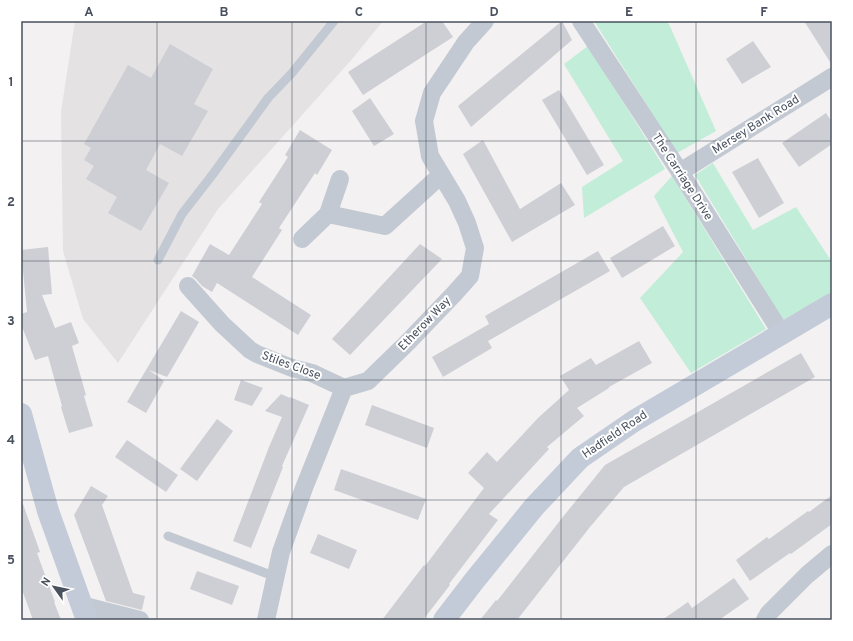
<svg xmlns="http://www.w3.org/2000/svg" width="853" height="641" font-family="Overpass,sans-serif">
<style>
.education{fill:#e4e2e3}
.green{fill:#c2eed9}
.building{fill:#cecfd5}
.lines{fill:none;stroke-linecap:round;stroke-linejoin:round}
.lane{stroke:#c2c9d2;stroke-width:9}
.street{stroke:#c2c9d2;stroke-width:18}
.secondary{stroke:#c4cbd8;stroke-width:22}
.grid{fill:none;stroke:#49515e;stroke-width:1;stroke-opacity:0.55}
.labels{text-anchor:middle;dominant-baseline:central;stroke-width:4;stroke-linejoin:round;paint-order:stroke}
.street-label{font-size:12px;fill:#49515e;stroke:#fff}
.neatline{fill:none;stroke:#49515e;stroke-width:1.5}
.grid-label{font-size:13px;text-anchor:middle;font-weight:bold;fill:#49515e}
</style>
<rect width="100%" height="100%" fill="#f3f1f1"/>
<polygon class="education" points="75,21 383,21 353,58 218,209 118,363 83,319 63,251 61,112"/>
<g class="green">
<polygon points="594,21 665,21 669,24 716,131 677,153"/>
<polygon points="588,46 665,169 584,218 582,187 623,161 564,64"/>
<polygon points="713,163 753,230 796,207 832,262 832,293 783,320 695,175"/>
<polygon points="672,176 766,329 691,373 640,298 683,252 654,196"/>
</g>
<g class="building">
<polygon points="427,21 442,21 453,37 363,95 348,72"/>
<polygon points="562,21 572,40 471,127 458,106"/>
<polygon points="804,21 832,21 832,65"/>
<polygon points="753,41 771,67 742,84 726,59"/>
<polygon points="170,44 213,69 194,104 208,111 182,156 160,144 146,170 169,183 141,231 108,213 117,197 86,179 94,166 84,160 91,148 84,144 128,65 151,78"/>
<polygon points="559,90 604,165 587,175 542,100"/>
<polygon points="370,98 394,134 374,146 352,111"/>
<polygon points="826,113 832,122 832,144 799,167 782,143"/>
<polygon points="300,130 332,150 317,175 315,173 279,228 282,230 252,277 311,315 298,335 217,283 212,292 202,286 196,279 192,276 210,244 229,255 262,204 259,202 288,157 285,155"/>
<polygon points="483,140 520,209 561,183 575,205 512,242 463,154"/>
<polygon points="758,158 784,203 759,218 732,172"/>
<polygon points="663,226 675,246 622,278 610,258"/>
<polygon points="420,244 442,259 350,355 332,339"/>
<polygon points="48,247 52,294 42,295 55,328 71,322 79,343 72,346 86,395 84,396 93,426 69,433 61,407 62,406 48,356 35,360 21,324 21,314 27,312 21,250"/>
<polygon points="598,251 610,271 488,341 492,348 443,377 432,357 489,324 485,316"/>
<polygon points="181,311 199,322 167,377 149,370 164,381 146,413 127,402"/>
<polygon points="639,341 652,363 609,387 609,388 577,408 584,416 547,447 549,449 489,514 498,520 449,584 450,585 423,620 382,620 424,565 425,566 484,488 468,473 487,452 497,462 538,418 569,390 560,376 591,358 596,365"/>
<polygon points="801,353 815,377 624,487 590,527 517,620 480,620 496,600 497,601 562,518 605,465"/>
<polygon points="241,380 263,388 252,406 234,400"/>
<polygon points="281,394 290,398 290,397 309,405 282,466 283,467 251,548 233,541 269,447 282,417 265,411"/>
<polygon points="372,405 434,428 427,448 365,425"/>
<polygon points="217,419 233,431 197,481 180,469"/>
<polygon points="127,440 178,475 166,492 115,457"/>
<polygon points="341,469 426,499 418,520 334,490"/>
<polygon points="91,486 108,496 102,505 133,593 145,596 142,610 106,601 74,515"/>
<polygon points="832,495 832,524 791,554 790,553 750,581 736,560 767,537 769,539 808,511 809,512"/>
<polygon points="23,504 40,552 37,553 55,602 54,602 61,620 33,620 21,587 21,505"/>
<polygon points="318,534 357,550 349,569 310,553"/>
<polygon points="197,571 239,586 232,605 190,589"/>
<polygon points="734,578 749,599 719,620 662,620 688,602 692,608"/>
</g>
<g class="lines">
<g class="lane">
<polyline points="158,260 182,214 213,174 268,98 292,73 334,21"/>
<polyline points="168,536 276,577"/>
</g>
<g class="street">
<polyline points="581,21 680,172 782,334"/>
<polyline points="680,172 832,77"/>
<polyline points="328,214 385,226 441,175"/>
<polyline points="302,239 328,214 340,179"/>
<polyline points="188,286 222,324 250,350 257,354 292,368 312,373 344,388"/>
<polyline points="81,605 140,620"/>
<polyline points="266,620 281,552 304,488 344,388 368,381 408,342 454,294 470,276 475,248 467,223 457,201 430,156 424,121 432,93 466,42 485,21"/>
<polyline points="765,620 769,613 807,575 832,554"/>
</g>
<g class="secondary">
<polyline points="21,414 48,511 87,620"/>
<polyline points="444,620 474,581 534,507 580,458 634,421 832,304"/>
</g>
</g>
<path class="grid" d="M157,21V620M292,21V620M426,21V620M561,21V620M696,21V620M21,141H832M21,261H832M21,380H832M21,500H832"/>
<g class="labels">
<g class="street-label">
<text transform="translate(756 125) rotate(-32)">Mersey Bank Road</text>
<text transform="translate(682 177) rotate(57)">The Carriage Drive</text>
<text transform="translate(425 324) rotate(-46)">Etherow Way</text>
<text transform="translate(291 366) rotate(20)">Stiles Close</text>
<text transform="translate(615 435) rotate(-34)">Hadfield Road</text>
</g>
</g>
<rect width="853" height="641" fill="none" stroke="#ffffff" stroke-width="44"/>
<g transform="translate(54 587) rotate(303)" stroke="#ffffff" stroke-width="3" paint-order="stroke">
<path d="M0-3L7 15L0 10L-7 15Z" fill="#49515e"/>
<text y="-6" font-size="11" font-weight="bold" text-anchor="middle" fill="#49515e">N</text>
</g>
<rect x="22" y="22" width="809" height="597" class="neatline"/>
<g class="grid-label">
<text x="89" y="16">A</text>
<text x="224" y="16">B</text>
<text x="359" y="16">C</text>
<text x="494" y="16">D</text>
<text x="629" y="16">E</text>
<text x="764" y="16">F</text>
<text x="11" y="86">1</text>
<text x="11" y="206">2</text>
<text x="11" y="325">3</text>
<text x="11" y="444">4</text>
<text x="11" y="564">5</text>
</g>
</svg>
